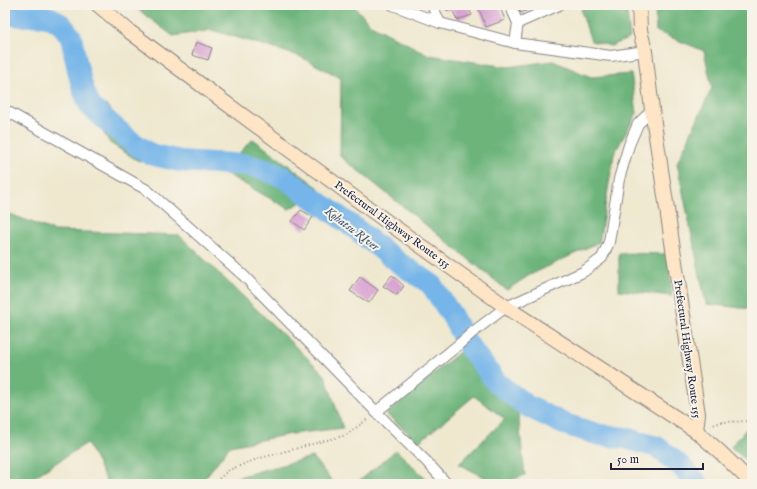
<svg xmlns="http://www.w3.org/2000/svg" width="757" height="489" font-family="'IM FELL English',serif">
<style>
.forest{fill:#6cb47a;stroke:#476b5a}
.lines{fill:none;stroke-linecap:round;stroke-linejoin:round}
.river{stroke:#74b5e9;stroke-width:22}
.building{fill:#d8a0d2}
.street-casing{stroke:#888585;stroke-width:12}
.secondary-casing{stroke:#888585;stroke-width:16}
.path{stroke:#888585;stroke-width:2;stroke-dasharray:1 3;stroke-linecap:butt}
.street{stroke:#fff;stroke-width:10}
.secondary{stroke:#fde5c5;stroke-width:14}
.labels{text-anchor:middle;dominant-baseline:central;stroke-width:4;stroke-linejoin:round;paint-order:stroke}
.street-label{font-size:11px;fill:#22223b;stroke:#f7f3e8}
.water-label{font-size:12px;font-style:italic;fill:#3f5578;stroke:#f7f3e8}
</style>
<rect width="100%" height="100%" fill="#f7f3e8"/>
<filter id="ink" filterUnits="userSpaceOnUse"><feTurbulence type="fractalNoise" baseFrequency=".025" numOctaves="2"/><feDisplacementMap in="SourceGraphic" scale="8" xChannelSelector="R" yChannelSelector="G"/><feConvolveMatrix kernelMatrix="1 2 1 2 8 2 1 2 1" color-interpolation-filters="sRGB"/></filter>
<filter id="wash" filterUnits="userSpaceOnUse"><feTurbulence type="fractalNoise" baseFrequency=".012" numOctaves="4" result="noise"/><feDisplacementMap in="SourceGraphic" scale="16" xChannelSelector="R" yChannelSelector="G"/><feGaussianBlur stdDeviation="0.9" result="paint"/><feColorMatrix in="noise" values="0 0 0 0 0 0 0 0 0 0 0 0 0 0 0 0 0 1.4 0 .05"/><feComposite in="paint" operator="in"/></filter>
<g filter="url(#wash)">
<rect width="100%" height="100%" fill="#efe8cf"/>
<g class="forest">
<polygon points="132,5 273,5 281,7 288,5 353,5 371,25 429,55 507,67 553,61 591,77 631,74 637,113 614,154 599,242 528,276 507,290 340,156 341,78 299,56 212,30 173,36"/>
<polygon points="584,5 626,5 630,38 611,46 591,41 581,11"/>
<polygon points="655,5 752,5 752,309 706,304 677,163 712,88 704,51 656,31"/>
<polygon points="106,105 135,136 157,150 236,156 253,139 319,188 305,200 289,209 223,172 174,169 137,160 110,143 92,114"/>
<polygon points="5,212 54,231 179,235 325,375 343,428 291,434 230,446 200,484 108,484 87,443 23,484 5,484"/>
<polygon points="619,253 668,254 672,296 619,290"/>
<polygon points="463,349 491,386 517,405 525,475 500,484 497,484 459,464 505,419 474,396 419,442 386,414"/>
<polygon points="752,427 752,466 731,447 747,428"/>
<polygon points="396,450 431,484 356,484"/>
<polygon points="312,457 335,484 228,484 234,478"/>
</g>
<g class="lines">
<polyline class="river" points="5,14 23,16 38,15 51,18 62,25 71,37 78,70 83,89 90,106 129,140 150,154 180,161 248,165 266,170 285,178 352,226 399,263 431,284 452,316 465,341 497,383 527,406 564,424 600,435 625,438 657,447 681,466 698,484"/>
</g>
<g id="blocks">
<g class="building">
<polygon points="445,5 467,5 472,15 457,20 452,9 447,11"/>
<polygon points="482,5 499,5 505,20 486,27 478,7"/>
<polygon points="517,5 538,5 521,13"/>
<polygon points="196,42 212,48 208,60 192,55"/>
<polygon points="301,210 313,217 304,230 292,221"/>
<polygon points="392,275 404,286 397,295 383,286"/>
<polygon points="360,277 378,290 369,303 350,291"/>
</g>
</g>
</g>
<g filter="url(#ink)">
<use href="#blocks" fill-opacity="0" stroke="#888585" stroke-width="1"/>
<g class="lines">
<g class="street-casing">
<g id="street">
<polyline points="393,5 440,23 515,43 611,56 645,51"/>
<polyline points="432,5 440,23"/>
<polyline points="510,5 518,23 515,43"/>
<polyline points="518,23 559,5"/>
<polyline points="5,110 147,190 244,276 388,424 427,462 447,484"/>
<polyline points="376,412 457,346 473,332 506,307 583,272 602,258 609,242 619,179 629,145 638,124 652,110"/>
</g>
</g>
<g class="secondary-casing">
<g id="secondary">
<polyline points="98,5 130,32 204,87 386,221 506,307 696,431 720,452 752,483"/>
<polyline points="639,5 640,30 645,51 652,110 698,414 696,431"/>
</g>
</g>
<g class="path">
<polyline points="710,426 722,422 752,421"/>
<polyline points="213,484 229,470 257,459 346,435 368,419"/>
</g>
<use href="#street" class="street"/>
<use href="#secondary" class="secondary"/>
</g>
</g>
<g class="labels">
<g class="street-label">
<text transform="translate(392 225) rotate(36)">Prefectural Highway Route 155</text>
<text transform="translate(687 349) rotate(82)">Prefectural Highway Route 155</text>
</g>
<g class="water-label">
<text transform="translate(352 229) rotate(37)">Kohatsu RIver</text>
</g>
</g>
<rect width="757" height="489" fill="none" stroke="#f7f3e8" stroke-width="20"/>
<path d="M611 463v6h92v-6" fill="none" stroke="#22223b" stroke-width="2"/>
<text x="617" y="463" font-size="12" fill="#22223b" stroke="#f7f3e8" stroke-width="3" paint-order="stroke">50 m</text>
</svg>
